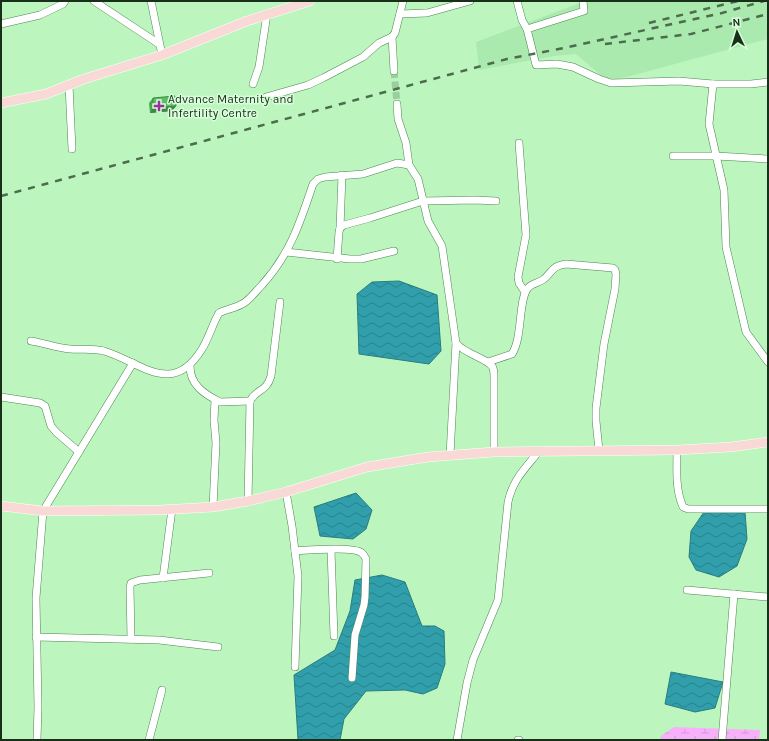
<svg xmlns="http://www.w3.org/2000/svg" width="769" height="741" font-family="Karla,sans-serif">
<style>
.built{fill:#abeaae}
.wetland{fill:url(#wetland-marsh)}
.water{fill:url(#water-waves);stroke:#297d80}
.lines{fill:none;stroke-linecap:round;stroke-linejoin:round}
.minor-tunnel{stroke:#9bce9d;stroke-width:7;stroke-dasharray:7 3.5;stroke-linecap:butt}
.minor-casing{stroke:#4e8552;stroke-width:8}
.major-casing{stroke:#fff;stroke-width:10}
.minor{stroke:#fff;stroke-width:7}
.major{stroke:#f8d9d6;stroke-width:9}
.rail{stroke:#4b6c4d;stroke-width:2.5;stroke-dasharray:7 7;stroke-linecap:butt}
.wall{fill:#4ca555}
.shaded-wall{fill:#3e8645}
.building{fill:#58c063;stroke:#3e8645}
.poi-dot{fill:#96349b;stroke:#dafddb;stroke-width:1.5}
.labels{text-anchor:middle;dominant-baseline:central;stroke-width:3;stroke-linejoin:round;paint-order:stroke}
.poi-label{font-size:12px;fill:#182f1a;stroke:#dafddb;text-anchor:start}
</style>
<defs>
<pattern id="wetland-marsh" width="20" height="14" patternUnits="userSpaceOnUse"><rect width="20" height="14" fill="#f8b0fa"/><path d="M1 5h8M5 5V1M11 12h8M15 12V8" fill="none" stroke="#d498d6"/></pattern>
<pattern id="water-waves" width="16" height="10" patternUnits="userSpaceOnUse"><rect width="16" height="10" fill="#309fab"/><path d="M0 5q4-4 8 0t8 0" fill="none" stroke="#28828a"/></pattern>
</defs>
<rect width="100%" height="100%" fill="#bcf6be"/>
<polygon class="built" points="585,1 768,1 768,39 634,75 617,79 604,78 576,54 554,56 479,70 476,42"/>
<polygon class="wetland" points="674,727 760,730 759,740 660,740 661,736"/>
<g class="water">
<polygon points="399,281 437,295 441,351 429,364 359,354 357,294 372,282"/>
<polygon points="356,493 372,510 366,529 353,539 320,536 314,507"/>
<polygon points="704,512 745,512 747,539 737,566 719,577 696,570 689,557 691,531"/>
<polygon points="382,575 405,582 422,626 435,626 444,631 445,664 437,688 423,694 405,690 366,691 344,719 340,740 298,740 294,675 335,650 350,611 355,580"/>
<polygon points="671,672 723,682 715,708 695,712 665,704"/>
</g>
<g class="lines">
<polyline class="minor-tunnel" points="394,71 397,104"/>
<g class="minor-casing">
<g id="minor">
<polyline points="94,1 159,44"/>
<polyline points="151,1 162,55"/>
<polyline points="517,1 522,20 527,29"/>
<polyline points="583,1 584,11 527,29 536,65 557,64 573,67 599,79 611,83 679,81 713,84 751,84 768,82"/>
<polyline points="400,14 427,13 470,1"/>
<polyline points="1,24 40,15 63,4 65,1"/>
<polyline points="392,37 394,71"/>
<polyline points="253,84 259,67 267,14"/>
<polyline points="713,84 709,124 724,190 726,247 746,332 768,362"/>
<polyline points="69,85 72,149"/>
<polyline points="266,97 308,85 323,78 363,57 379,43 392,37 395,33 403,1"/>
<polyline points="397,104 398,119 406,143 409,165"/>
<polyline points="519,143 526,235 518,277 519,283 525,292"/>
<polyline points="673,156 716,156 768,159"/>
<polyline points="340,228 342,175"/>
<polyline points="286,252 350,259 361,259 394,251"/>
<polyline points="337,259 339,232 340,228 344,225 370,218 423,201 475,200 496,201"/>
<path d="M31,341C44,343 57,348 70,349C81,350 93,348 104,351C141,362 172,398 202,349C209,338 212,325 219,313C227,309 236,308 244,303C251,298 256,291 262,285C290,254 300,223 313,184L318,179L325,177L363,174L397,163L409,165L418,179L428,221L442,246L456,343C464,354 490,359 493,368C494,371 494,375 494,378V452"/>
<path d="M488,362L512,354C523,337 518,299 528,288C532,283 539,283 544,279C553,271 552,266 566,264L613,268L615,270L616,274L615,289L604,344L596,408V421L599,450"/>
<path d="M190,366C190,385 204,394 220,402L250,401"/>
<polyline points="1,397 40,403 45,406 51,426 56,432 79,452"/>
<path d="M677,450C677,469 675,489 683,507L688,509H768"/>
<polyline points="450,455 456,343"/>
<polyline points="286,492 292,526 298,576 295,667"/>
<path d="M248,501L250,401C257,388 266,393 271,376L280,302"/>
<polyline points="213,507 216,443 214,420 215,400"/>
<polyline points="331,550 334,636"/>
<path d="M295,551C308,550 354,546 362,553C364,555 365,557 366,559L365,597L364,605L355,635L352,678"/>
<polyline points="163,578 172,509"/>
<polyline points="687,590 768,597"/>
<polyline points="36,637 159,640 218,647"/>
<polyline points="131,639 130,587 131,583 140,580 209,573"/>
<polyline points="37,740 38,707 36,598 43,511 133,363"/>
<polyline points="149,740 162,690"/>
<path d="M457,740L467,683L473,660L498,600L508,502C513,479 525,469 539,451"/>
<polyline points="518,740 519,740"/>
<polyline points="722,740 734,594"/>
</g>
</g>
<g class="major-casing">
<g id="major">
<polyline points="1,103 46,94 84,79 162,55 247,21 310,1"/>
<polyline points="1,506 43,511 160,510 213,507 248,501 286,492 367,467 428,457 494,452 677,450 731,447 768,442"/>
</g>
</g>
<use href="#minor" class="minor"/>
<use href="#major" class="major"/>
<g class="rail">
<polyline points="649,23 738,1"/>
<polyline points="605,44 691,34 768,14"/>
<polyline points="1,196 507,59 564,48 722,13 764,1"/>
</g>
</g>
<polygon class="wall" points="153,98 176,106 172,111 150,113 149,103"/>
<polygon class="shaded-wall" points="176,106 172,111 150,113 153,108"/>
<polygon class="building" points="175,96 176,106 153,108 153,98"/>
<path class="poi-dot" d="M157 100h4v4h4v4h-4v4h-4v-4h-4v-4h4z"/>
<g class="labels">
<g class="poi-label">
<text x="168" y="99">Advance Maternity and<tspan x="168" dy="14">Infertility Centre</tspan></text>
</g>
</g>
<rect width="769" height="741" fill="none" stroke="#182f1a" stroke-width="4"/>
<g transform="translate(737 32) rotate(356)" stroke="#dafddb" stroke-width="3" paint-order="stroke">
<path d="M0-3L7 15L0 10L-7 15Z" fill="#182f1a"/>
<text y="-6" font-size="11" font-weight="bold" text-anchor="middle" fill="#182f1a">N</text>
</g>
</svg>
